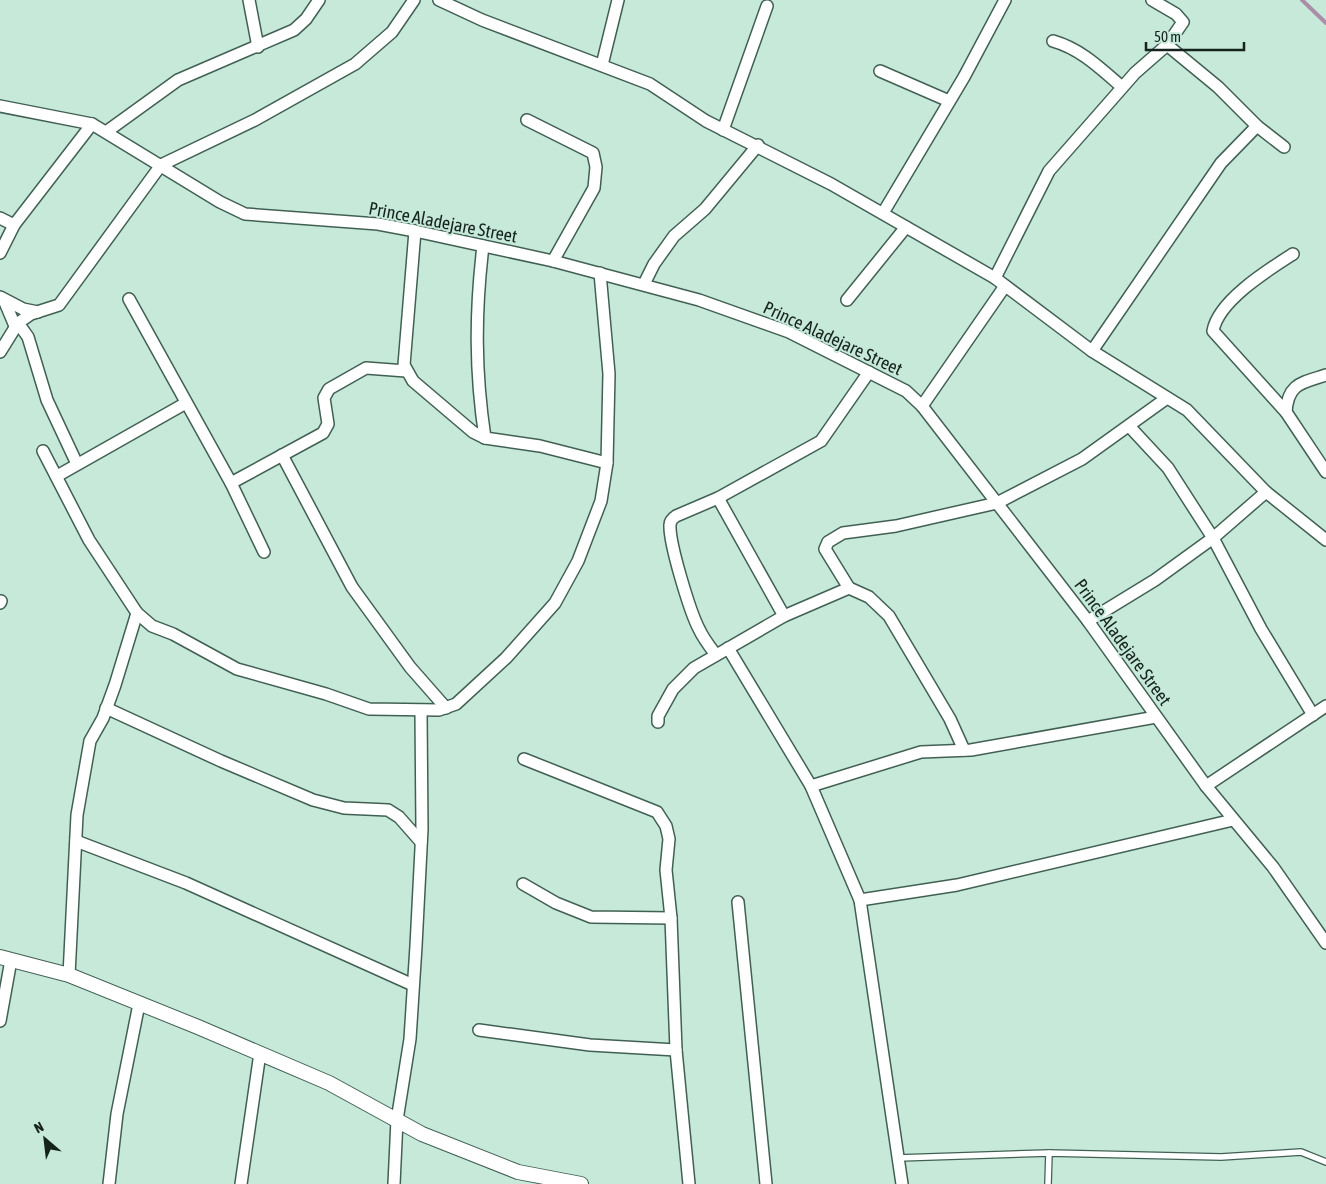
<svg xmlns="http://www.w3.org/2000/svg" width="1326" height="1184" font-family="'Asap Condensed',sans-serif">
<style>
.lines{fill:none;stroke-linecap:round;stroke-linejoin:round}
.stream{stroke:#a98da9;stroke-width:4}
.service-casing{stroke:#416053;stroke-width:8}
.minor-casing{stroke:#416053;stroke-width:14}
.tertiary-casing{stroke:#416053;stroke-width:16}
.service{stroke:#fff;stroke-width:5.5}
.minor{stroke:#fff;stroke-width:11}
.tertiary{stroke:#fff;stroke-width:14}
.labels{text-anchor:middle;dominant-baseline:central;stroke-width:4;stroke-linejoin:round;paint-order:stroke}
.street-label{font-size:18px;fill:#16231d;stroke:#c6e9da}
</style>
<rect width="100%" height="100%" fill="#c6e9da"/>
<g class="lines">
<polyline class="stream" points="1302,0 1326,23"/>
<g class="service-casing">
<g id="service">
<polyline points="898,1158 1049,1153 1221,1157 1301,1152 1326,1162"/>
<polyline points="1048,1184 1049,1153"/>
</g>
</g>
<g class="minor-casing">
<g id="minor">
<polyline points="249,0 258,47"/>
<polyline points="439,0 482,20 650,84 706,121 831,184 995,278 1092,351 1187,410 1266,492 1326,540"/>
<path d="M1053,41C1081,49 1100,68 1122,87"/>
<polyline points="1167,45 1218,87 1257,126 1284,147"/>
<polyline points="602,65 618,0"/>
<polyline points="880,71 949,101"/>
<polyline points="0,106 92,124 220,202 245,214 378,224 415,231 553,261 699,300 789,332 906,391 922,406 1088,621 1206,786 1273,867 1326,943"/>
<polyline points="527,120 593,153 596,167 594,188 553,261"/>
<polyline points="723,130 767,6"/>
<polyline points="106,132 178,80 294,30 306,19 319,0"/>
<polyline points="883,213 964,77 1005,0"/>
<polyline points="0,218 14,225"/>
<polyline points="415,231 404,365 413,381 473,432 485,438 540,446 607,463"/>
<path d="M483,246C475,313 475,372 485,438"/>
<polyline points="0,253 14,225 92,124"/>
<path d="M1293,254C1268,270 1218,301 1213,331L1286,412L1326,472"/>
<polyline points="995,278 1049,171 1135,73 1167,45 1183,22 1176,14 1152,0"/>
<polyline points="644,284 654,264 674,236 705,209 758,145"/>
<polyline points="0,297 23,309 38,312"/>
<polyline points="129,299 231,483 264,552"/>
<polyline points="4,300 15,326"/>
<polyline points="847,300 906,227"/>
<polyline points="18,323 28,337 47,400 77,464"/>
<polyline points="1092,351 1221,163 1257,126"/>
<polyline points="0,352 18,323 31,314 59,305 161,165 255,120 355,64 392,32 414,0"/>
<polyline points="922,406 1005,286"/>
<path d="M1286,412C1288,383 1302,383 1326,375"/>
<polyline points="1129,426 1168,468 1213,538 1261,629 1313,715"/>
<polyline points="43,451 89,540 137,613 152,626 173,634 237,669 326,694 369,709 439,710 456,704 506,658 555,603 578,561 601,501 607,463 609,374 600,273"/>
<polyline points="282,455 352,587 410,667 446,708"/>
<polyline points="57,476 186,403"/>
<polyline points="231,483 323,433 328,424 324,398 329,389 366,368 406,371"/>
<polyline points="718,498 784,616"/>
<polyline points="849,588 825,549 828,542 843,533 896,526 997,503 1082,459 1167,398"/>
<polyline points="0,603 1,601"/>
<polyline points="1088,621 1155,580 1213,538 1266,492"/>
<polyline points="728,648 811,786 860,900 902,1184"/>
<path d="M716,655C710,647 703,638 699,629C690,612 669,543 670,525C670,521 673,518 676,516L718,498L821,441L869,372"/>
<polyline points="106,708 221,761 313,800 344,808 388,810 399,817 421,842"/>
<polyline points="658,722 658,716 673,689 694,668 784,616 849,588 869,597 889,616 950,719 964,750"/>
<polyline points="524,759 657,812 666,826 669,839 666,870 671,918 676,1050 689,1184"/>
<polyline points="811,786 921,752 971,750 1156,717"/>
<polyline points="1206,786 1326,706"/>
<polyline points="76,841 186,883 413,985"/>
<polyline points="523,884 556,903 591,917 671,918"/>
<polyline points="860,900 957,885 1233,820"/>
<polyline points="738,902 766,1184"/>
<polyline points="69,975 77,815 90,741 103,718 115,685 137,613"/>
<polyline points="0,1021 11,960"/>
<polyline points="479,1030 590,1045 676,1050"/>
<polyline points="109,1184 117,1114 139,1004"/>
<polyline points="241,1184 260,1053"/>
<polyline points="394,1184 397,1120 410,1039 416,946 422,829 421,712"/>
</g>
</g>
<g class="tertiary-casing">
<polyline id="tertiary" points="0,957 69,975 198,1027 329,1083 422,1134 518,1172 581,1184"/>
</g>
<use href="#service" class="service"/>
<use href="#minor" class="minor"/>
<use href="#tertiary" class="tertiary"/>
</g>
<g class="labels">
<g class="street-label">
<text transform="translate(443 222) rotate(11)">Prince Aladejare Street</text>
<text transform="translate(833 338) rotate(25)">Prince Aladejare Street</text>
<text transform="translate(1123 642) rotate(54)">Prince Aladejare Street</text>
</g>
</g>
<g transform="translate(45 1139) rotate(332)" stroke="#c6e9da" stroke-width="4" paint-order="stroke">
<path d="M0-4L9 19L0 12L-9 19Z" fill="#16231d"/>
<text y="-8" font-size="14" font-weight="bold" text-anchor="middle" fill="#16231d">N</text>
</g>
<path d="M1146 42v8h98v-8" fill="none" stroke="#16231d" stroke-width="2.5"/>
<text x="1154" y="42" font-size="15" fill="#16231d" stroke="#c6e9da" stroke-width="4" paint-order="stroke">50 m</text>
</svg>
